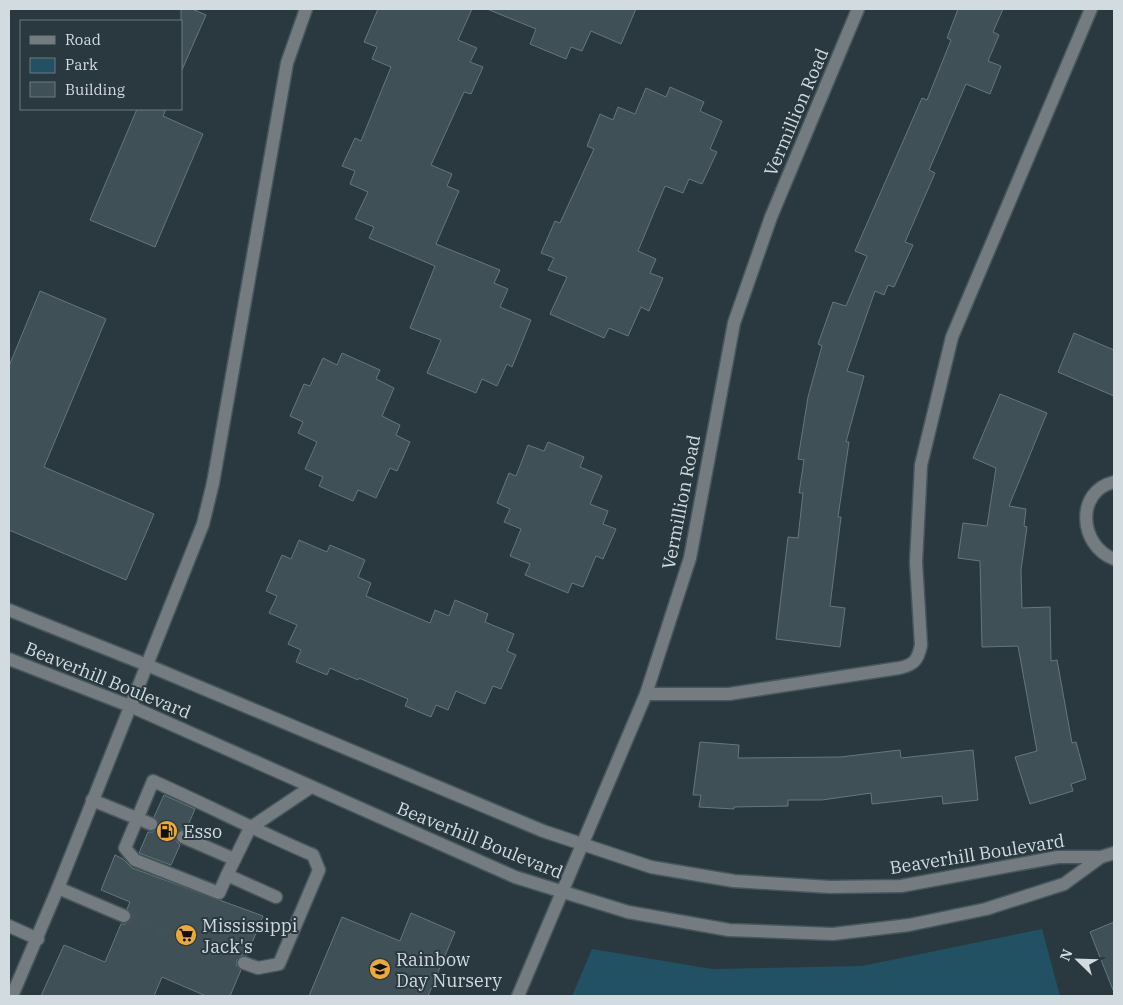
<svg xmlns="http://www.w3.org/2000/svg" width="1123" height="1005" font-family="'IBM Plex Serif',serif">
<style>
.green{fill:#225163}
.building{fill:#3f5057;stroke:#65777e}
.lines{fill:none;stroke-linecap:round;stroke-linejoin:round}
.minor-tunnel{stroke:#425157;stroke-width:12;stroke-dasharray:12 6;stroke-linecap:butt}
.minor-casing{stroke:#47565c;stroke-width:15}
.minor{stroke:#747c7f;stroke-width:12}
.labels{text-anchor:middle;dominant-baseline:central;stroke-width:4;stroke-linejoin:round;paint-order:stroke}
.street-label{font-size:18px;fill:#d2dbe0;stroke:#29393f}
.poi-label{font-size:18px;fill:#d2dbe0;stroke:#29393f;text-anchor:start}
</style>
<rect width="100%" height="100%" fill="#29393f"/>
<polygon class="green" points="1042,929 1060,996 572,996 592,949 712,969 862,966"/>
<g class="building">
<polygon points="181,9 192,9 206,15 181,72"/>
<polygon points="378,9 472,9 458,40 477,48 470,62 483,67 471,94 464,92 431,165 452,174 447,186 459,191 436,244 500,270 494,283 508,289 500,307 531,320 512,367 507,364 497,386 482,379 476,393 427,373 441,340 410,328 435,266 369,238 374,227 355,219 368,192 350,184 355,171 342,166 355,138 361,141 391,67 372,59 377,47 364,42"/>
<polygon points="487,9 636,9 621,44 591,31 582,51 571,47 566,59 530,44 536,29"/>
<polygon points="958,9 1003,9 993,32 999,35 988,61 1001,66 990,94 966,84 929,170 935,173 905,242 913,245 894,287 888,285 884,295 875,291 847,371 864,376 846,442 849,442 838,517 841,517 830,606 845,608 840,647 776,639 788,537 798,538 803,493 799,493 804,460 798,459 808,397 822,346 818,344 833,302 846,306 867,256 855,251 922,98 927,100 951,40 947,38"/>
<polygon points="670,87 704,102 700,111 722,121 710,149 717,152 702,184 689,179 683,193 665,186 638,251 656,259 650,273 663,278 649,311 641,307 628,336 609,328 604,338 550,314 567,277 548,270 554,258 541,253 555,221 560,223 594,149 587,146 600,114 613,120 618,107 635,114 646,88 666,97"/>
<polygon points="137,109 166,109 163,116 203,134 155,247 90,220"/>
<polygon points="40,291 106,319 44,467 154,514 126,580 9,530 9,366"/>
<polygon points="1074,333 1114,350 1114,396 1058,372"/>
<polygon points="342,353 380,370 376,379 394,388 382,416 400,425 396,435 410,442 397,471 390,468 376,498 358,490 353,501 319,486 323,477 305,469 317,442 298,433 303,422 290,416 304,384 310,386 323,358 337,365"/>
<polygon points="1000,394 1047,413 1009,506 1026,509 1024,526 1027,527 1021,570 1022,608 1050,607 1051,661 1057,660 1072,743 1076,742 1086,779 1071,784 1073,791 1030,804 1015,757 1037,751 1018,646 982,647 980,561 958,558 963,523 987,526 996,468 973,458"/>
<polygon points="548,442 584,457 580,467 602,476 590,504 608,511 603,524 616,529 603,559 596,556 583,587 572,583 568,593 525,575 530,564 510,556 521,529 504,522 510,509 497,503 509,473 516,476 528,445 544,451"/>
<polygon points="299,540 327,552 330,545 365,560 358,577 371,583 366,596 430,623 435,610 449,616 455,600 488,614 485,622 514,634 507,651 516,655 501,689 493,686 485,704 456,691 448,710 436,705 431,717 405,706 408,699 359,678 358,680 330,668 327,675 296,662 301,650 288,644 297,625 269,613 277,596 266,591 282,555 291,559"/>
<polygon points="700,742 739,745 738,758 840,757 900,750 901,758 973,750 978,800 943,804 942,796 872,804 871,793 822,800 788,800 788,806 734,807 734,809 699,807 701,795 693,795"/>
<polygon points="164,795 195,809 186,830 179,830 175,834 176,841 180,845 171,865 139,853 148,832 153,832 158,827 159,822 154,817"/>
<polygon points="115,855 123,859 132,868 263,916 247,955 242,955 237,960 236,965 241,970 230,996 206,996 162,977 154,996 41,996 64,945 105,962 121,924 125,924 131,920 132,915 127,909 130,902 101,890"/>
<polygon points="411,913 455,932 428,996 309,996 342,917 400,941"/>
<polygon points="1114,922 1114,990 1113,990 1090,932"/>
</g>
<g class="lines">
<g class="minor-tunnel">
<polyline points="151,824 183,837"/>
<polyline points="124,916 244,963"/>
</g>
<g class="minor-casing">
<g id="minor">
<path d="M1114,482C1075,491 1079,546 1114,559"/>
<polyline points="9,610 147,665 543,831 651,867 734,881 830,887 901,886 1058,857 1101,857"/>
<polyline points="9,659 130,706 515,877 628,912 729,930 833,934 909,925 986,909 1064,884 1101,857 1114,853"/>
<path d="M646,694H729L899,668C914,665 918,660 921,645L916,562L921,465L952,337L1091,9"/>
<polyline points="92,800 151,824"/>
<polyline points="183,837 234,859"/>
<path d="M227,875L219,893L135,860L125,848L153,781C207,805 259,832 313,855L319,870L279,964L258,968L244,963"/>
<polyline points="58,888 124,916"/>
<polyline points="276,897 227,875 250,828 311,787"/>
<polyline points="9,926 38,939"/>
<polyline points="12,996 58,888 203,524 213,483 287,63 306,9"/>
<polyline points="518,996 646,694 690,558 734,323 771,217 858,9"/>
</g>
</g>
<use href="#minor" class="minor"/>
</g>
<defs>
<g id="fuel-disc" transform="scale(1.125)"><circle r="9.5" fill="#eba939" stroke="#29393f"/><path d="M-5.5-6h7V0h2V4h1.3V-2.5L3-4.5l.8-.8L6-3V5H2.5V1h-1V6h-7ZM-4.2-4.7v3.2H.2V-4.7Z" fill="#111"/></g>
<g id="supermarket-disc" transform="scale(1.125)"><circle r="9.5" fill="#eba939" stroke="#29393f"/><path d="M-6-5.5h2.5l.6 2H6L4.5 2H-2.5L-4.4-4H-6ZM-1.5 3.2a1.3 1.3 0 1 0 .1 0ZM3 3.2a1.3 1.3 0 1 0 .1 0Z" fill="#111"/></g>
<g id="school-disc" transform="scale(1.125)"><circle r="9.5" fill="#eba939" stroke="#29393f"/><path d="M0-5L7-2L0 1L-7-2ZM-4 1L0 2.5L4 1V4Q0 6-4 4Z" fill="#111"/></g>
</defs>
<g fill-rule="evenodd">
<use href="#fuel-disc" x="167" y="831"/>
<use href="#supermarket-disc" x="186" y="935"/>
<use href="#school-disc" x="380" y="969"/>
</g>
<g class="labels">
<g class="street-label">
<text transform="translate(796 112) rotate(-67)">Vermillion Road</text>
<text transform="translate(681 502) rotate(-79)">Vermillion Road</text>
<text transform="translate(108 680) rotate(22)">Beaverhill Boulevard</text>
<text transform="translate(480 840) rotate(22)">Beaverhill Boulevard</text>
<text transform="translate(977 854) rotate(-9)">Beaverhill Boulevard</text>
</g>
<g class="poi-label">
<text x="183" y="831">Esso</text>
<text x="202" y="925">Mississippi<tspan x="202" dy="21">Jack's</tspan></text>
<text x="396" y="959">Rainbow<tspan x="396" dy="21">Day Nursery</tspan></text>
</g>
</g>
<rect width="1123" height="1005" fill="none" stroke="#d2dbe0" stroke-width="20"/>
<rect x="20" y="20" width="162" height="90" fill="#29393f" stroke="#6d7a7f"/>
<rect x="30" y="36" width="25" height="8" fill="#747c7f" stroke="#6d7a7f"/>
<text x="65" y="45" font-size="15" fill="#d2dbe0">Road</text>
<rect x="30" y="58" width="25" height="15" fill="#225163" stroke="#6d7a7f"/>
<text x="65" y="70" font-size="15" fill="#d2dbe0">Park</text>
<rect x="30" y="82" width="25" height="15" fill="#3f5057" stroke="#6d7a7f"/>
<text x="65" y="95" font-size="15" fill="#d2dbe0">Building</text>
<g transform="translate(1078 960) rotate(293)" stroke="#29393f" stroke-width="4" paint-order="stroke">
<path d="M0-4L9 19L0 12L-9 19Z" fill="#d2dbe0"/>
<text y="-8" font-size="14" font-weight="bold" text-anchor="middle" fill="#d2dbe0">N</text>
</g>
</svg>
